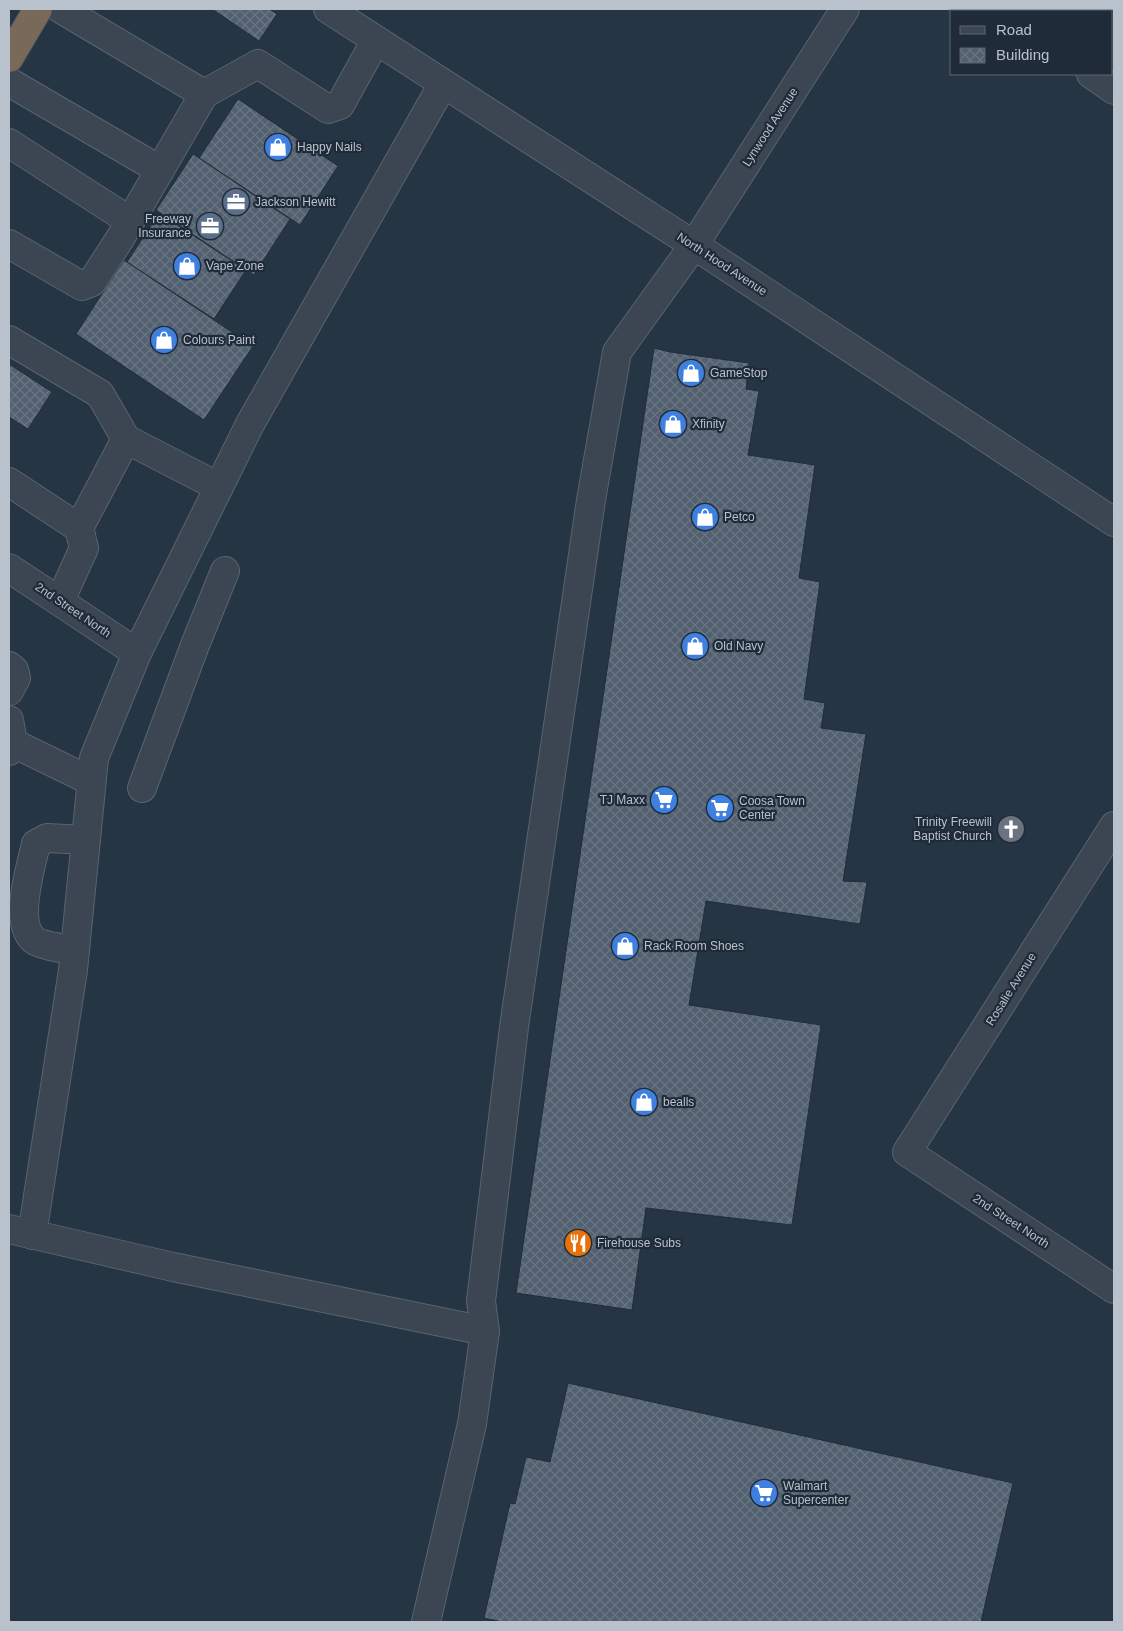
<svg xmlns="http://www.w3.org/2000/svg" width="1123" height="1631" font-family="Helvetica,sans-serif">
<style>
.building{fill:url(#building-cross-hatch);stroke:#212d3a}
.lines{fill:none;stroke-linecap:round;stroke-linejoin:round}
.minor-casing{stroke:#596470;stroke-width:30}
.highway-casing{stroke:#45515d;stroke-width:30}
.minor{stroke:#3b4652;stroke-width:28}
.highway{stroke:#786958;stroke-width:28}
.labels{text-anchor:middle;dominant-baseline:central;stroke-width:4.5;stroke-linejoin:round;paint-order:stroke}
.street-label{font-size:12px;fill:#b8c1cc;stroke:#1f2b38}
.poi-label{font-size:12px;fill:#b8c1cc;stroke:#1f2b38;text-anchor:start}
</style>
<defs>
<pattern id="building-cross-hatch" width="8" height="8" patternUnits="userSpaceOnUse" patternTransform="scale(1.25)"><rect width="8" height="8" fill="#526070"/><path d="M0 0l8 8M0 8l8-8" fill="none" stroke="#697583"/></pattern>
</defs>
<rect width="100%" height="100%" fill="#263543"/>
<g class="building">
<polygon points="212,9 269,9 277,14 259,41"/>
<polygon points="238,99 338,166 300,225 199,158"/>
<polygon points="193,154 290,219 254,275 156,210"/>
<polygon points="159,213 246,270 214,319 127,262"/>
<polygon points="124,260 253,346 204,420 76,334"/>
<polygon points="654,348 670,352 749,363 746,389 759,391 748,455 815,465 799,578 820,582 804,699 825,703 821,728 866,734 843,881 867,882 860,924 706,901 689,1005 821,1025 792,1225 646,1208 632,1310 516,1293"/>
<polygon points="9,364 52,392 28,429 9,417"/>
<polygon points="568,1383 1013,1483 981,1622 502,1622 484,1618 510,1503 515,1504 526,1457 550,1462"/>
</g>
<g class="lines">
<g class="minor-casing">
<g id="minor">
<polyline points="61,9 204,94 258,64 328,109 340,105 376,40"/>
<polyline points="328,9 694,245 1114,522"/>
<polyline points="1000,9 1004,11"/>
<polyline points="1091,74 1114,90"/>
<polyline points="9,82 160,170"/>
<polyline points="9,143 130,221"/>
<polyline points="9,244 82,286 92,282 121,237 204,94"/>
<polyline points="9,340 100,394 126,439 219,487"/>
<polyline points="9,482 79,528"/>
<polyline points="9,568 137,653"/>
<polyline points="60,601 84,548 79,528 126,439"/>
<polyline points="9,666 14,670 16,678 9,691"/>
<polyline points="9,720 13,743"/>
<polyline points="9,751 13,743 91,781"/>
<polyline points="142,788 195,645 225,571"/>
<polyline points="1114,826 907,1152 1114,1289"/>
<path d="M75,951C66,949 40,945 34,940C13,923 31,866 36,844L47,838L86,840"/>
<polyline points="9,1229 173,1267 485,1331 472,1424 426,1622"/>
<polyline points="32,1235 73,970 94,758 137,653 250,424 443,84"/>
<polyline points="485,1331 481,1301 514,1027 591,500 617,352 694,245 845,9"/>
</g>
</g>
<g class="highway-casing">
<polyline id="highway" points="9,58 38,9"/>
</g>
<use href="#minor" class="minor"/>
<use href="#highway" class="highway"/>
</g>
<defs>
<g id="shop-disc" transform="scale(1.4375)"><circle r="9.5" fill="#3f7fe0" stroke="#1f2b38"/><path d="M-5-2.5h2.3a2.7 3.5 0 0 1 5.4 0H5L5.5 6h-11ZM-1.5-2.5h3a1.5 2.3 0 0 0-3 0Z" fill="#fff"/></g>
<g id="office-disc" transform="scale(1.4375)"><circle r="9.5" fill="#5c6f8a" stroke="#1f2b38"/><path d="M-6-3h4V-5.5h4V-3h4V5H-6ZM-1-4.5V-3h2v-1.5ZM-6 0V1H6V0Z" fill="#fff"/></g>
<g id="supermarket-disc" transform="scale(1.4375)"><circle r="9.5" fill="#3f7fe0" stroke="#1f2b38"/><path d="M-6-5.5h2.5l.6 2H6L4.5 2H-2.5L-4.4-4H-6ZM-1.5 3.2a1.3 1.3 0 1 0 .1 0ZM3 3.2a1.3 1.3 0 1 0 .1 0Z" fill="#fff"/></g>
<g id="church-disc" transform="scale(1.4375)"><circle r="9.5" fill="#6b7280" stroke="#1f2b38"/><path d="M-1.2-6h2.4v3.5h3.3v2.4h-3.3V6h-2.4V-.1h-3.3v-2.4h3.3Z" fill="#fff"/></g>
<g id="restaurant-disc" transform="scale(1.4375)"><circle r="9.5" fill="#e8710a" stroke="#1f2b38"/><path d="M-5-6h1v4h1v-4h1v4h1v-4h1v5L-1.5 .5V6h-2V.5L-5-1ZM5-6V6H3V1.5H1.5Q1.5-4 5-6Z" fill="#fff"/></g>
</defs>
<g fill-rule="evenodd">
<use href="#shop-disc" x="278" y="147"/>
<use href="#office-disc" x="236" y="202"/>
<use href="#office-disc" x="210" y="226"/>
<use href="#shop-disc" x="187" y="266"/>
<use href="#shop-disc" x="164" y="340"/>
<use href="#shop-disc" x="691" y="373"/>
<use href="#shop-disc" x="673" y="424"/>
<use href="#shop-disc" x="705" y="517"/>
<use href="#shop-disc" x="695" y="646"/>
<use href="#supermarket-disc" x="664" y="800"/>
<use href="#supermarket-disc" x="720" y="808"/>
<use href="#church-disc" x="1011" y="829"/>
<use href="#shop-disc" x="625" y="946"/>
<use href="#shop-disc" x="644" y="1102"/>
<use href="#restaurant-disc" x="578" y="1243"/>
<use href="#supermarket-disc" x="764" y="1493"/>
</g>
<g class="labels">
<g class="street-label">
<text transform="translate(770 127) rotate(-57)">Lynwood Avenue</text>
<text transform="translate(722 264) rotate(33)">North Hood Avenue</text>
<text transform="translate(73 610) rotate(34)">2nd Street North</text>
<text transform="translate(1011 989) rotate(-58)">Rosalie Avenue</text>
<text transform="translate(1011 1221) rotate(33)">2nd Street North</text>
</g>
<g class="poi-label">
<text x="297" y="147">Happy Nails</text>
<text x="255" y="202">Jackson Hewitt</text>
<text x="191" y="219" text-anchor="end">Freeway<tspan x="191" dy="14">Insurance</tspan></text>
<text x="206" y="266">Vape Zone</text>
<text x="183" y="340">Colours Paint</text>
<text x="710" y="373">GameStop</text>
<text x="692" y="424">Xfinity</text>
<text x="724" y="517">Petco</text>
<text x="714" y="646">Old Navy</text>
<text x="645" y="800" text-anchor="end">TJ Maxx</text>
<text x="739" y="801">Coosa Town<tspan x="739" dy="14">Center</tspan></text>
<text x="992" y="822" text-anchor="end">Trinity Freewill<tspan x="992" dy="14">Baptist Church</tspan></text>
<text x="644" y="946">Rack Room Shoes</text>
<text x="663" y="1102">bealls</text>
<text x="597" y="1243">Firehouse Subs</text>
<text x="783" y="1486">Walmart<tspan x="783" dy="14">Supercenter</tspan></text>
</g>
</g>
<rect width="1123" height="1631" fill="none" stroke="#b8c1cc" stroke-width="20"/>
<rect x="950" y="10" width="162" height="65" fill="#1f2b38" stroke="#5c6773"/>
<rect x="960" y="26" width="25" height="8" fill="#3b4652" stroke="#5c6773"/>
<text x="996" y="35" font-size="15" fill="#b8c1cc">Road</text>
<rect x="960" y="48" width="25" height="15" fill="url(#building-cross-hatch)" stroke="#5c6773"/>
<text x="996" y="60" font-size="15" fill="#b8c1cc">Building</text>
</svg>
